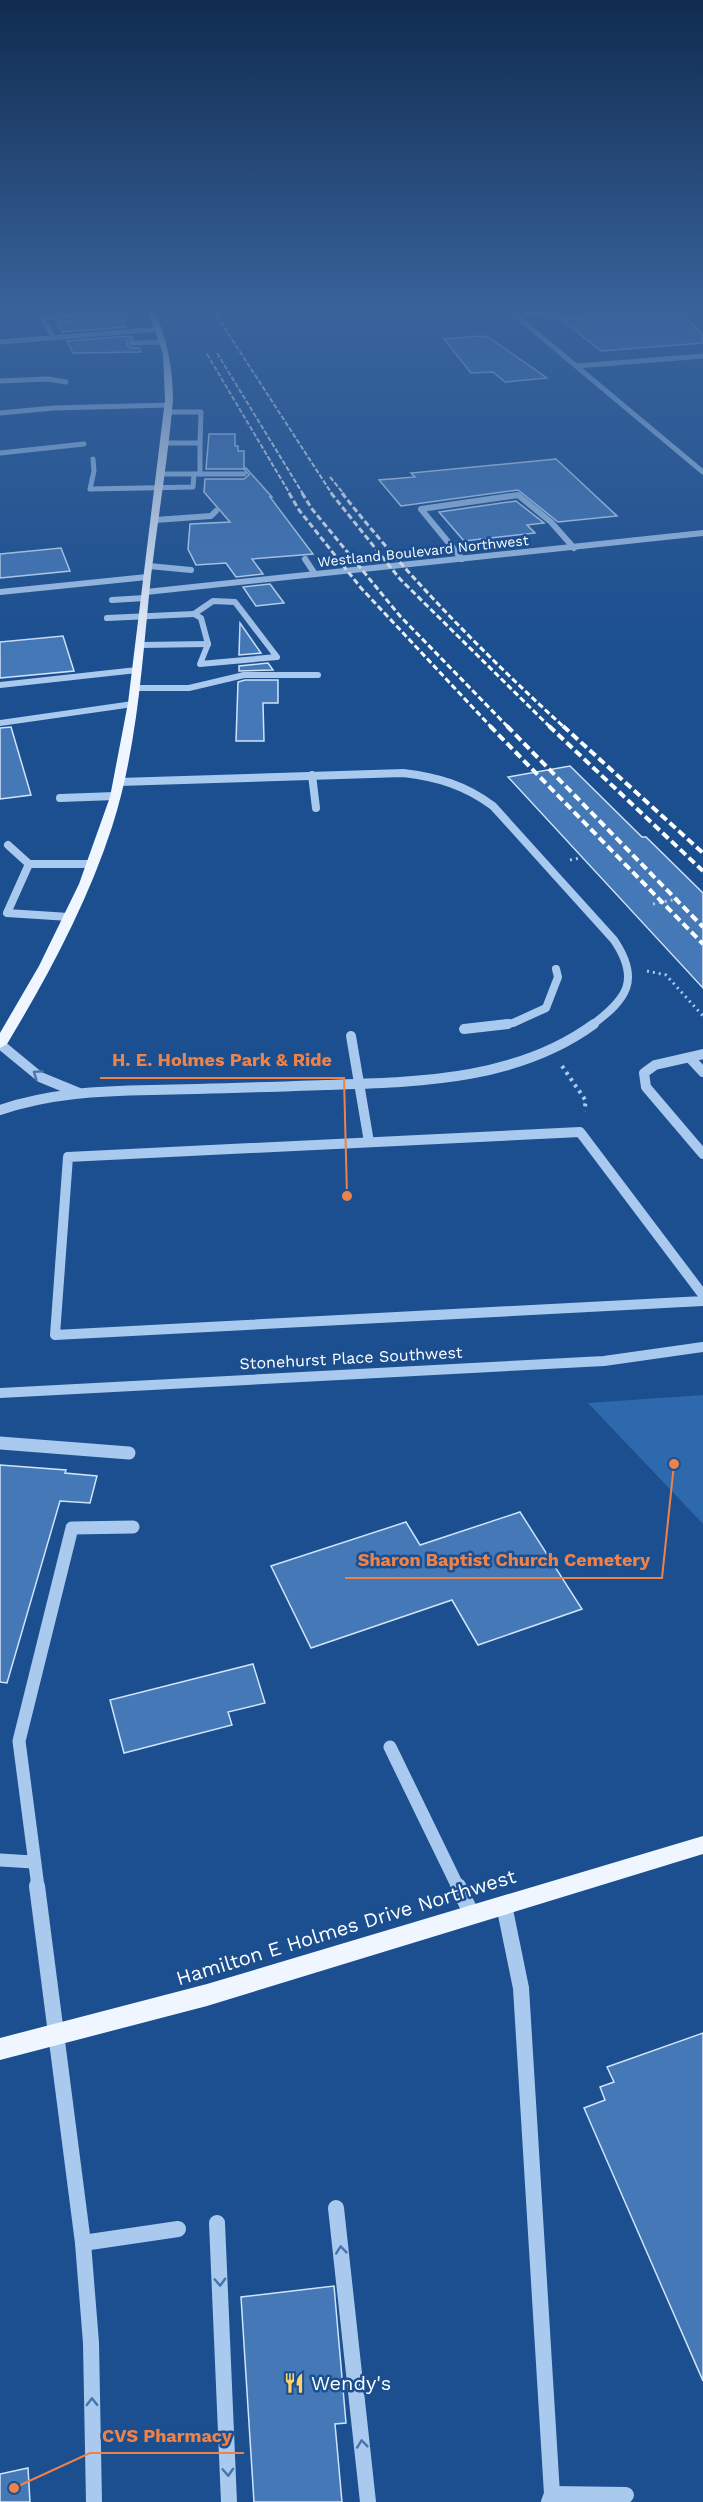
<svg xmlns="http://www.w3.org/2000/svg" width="703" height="2502" font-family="'Work Sans',sans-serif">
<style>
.green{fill:#2e69ad}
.building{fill:#4478b7;stroke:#cfe3fa;stroke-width:1.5}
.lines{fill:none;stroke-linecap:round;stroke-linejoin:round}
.path-far1{stroke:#a9c9ee;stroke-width:3;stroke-dasharray:2 4;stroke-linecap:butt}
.path{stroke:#a9c9ee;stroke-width:4;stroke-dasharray:3 4.5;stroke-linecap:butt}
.minor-far5{stroke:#a9c9ee;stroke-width:5}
.minor-far4{stroke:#a9c9ee;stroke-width:6}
.minor-far3{stroke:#a9c9ee;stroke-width:8}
.minor-far2{stroke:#a9c9ee;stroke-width:10}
.minor-far1{stroke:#a9c9ee;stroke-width:13}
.minor{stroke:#a9c9ee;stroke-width:16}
.major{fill:#f0f6ff;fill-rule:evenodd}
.rail-far2{stroke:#fff;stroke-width:2;stroke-dasharray:5 2;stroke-linecap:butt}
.rail-far1{stroke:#fff;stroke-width:3;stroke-dasharray:6 3;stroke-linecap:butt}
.rail{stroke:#fff;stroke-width:4;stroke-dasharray:8 4;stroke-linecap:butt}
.oneway{stroke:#4674ac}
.labels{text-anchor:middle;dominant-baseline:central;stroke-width:5;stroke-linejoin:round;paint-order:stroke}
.far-street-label{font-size:14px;fill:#fff;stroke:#1b4f8f}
.street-label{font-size:16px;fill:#fff;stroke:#1b4f8f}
.near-street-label{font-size:20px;fill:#fff;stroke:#1b4f8f}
.near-poi-label{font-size:20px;fill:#fff;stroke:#1b4f8f;text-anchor:start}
.leader{fill:none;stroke:#ee8249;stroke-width:2}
.callout-dot{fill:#ee8249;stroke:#1b4f8f;stroke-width:2}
.callout-label{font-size:18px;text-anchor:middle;font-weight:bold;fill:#ee8249;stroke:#1b4f8f;stroke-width:5;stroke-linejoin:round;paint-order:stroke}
</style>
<rect width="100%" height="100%" fill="#1b4f8f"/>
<polygon class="green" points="703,1395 703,1524 588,1403"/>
<g class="building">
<polygon points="680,313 703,335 703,343 601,351 560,318"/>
<polygon points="120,316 126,327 62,332 57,322"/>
<polygon points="132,336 133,338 127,340 127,345 131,348 139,348 141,352 73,353 67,341"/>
<polygon points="481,336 488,337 547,378 505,382 493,372 471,373 444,339"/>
<polygon points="209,434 235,434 235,446 238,446 238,451 244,451 244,468 246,468 272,497 270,497 313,554 252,559 263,574 236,577 226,563 196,565 188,549 190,524 230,522 204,492 205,479 244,479 249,475 244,469 206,469"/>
<polygon points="556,459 617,516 558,522 518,490 401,506 379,480 415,477 411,473"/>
<polygon points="516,501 544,523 527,525 535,533 464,541 439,512"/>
<polygon points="61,548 70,571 0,578 0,554"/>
<polygon points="270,584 284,603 256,606 243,587"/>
<polygon points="240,623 261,653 239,655"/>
<polygon points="63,636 74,671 0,678 0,642"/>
<polygon points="268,663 273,670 239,671 239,666"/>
<polygon points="245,680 278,680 278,703 263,703 264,741 236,741 238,682"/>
<polygon points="11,727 31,795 0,799 0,728"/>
<polygon points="570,766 642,837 646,837 703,893 703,988 508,777"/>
<polygon points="0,1465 66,1470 65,1473 97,1476 90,1503 60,1501 7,1683 0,1682"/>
<polygon points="520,1512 582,1609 478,1645 452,1600 311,1648 271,1566 406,1522 420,1545"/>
<polygon points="253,1664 265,1703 228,1712 232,1725 124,1753 110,1700"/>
<polygon points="703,2033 703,2381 584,2108 605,2100 600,2087 614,2082 607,2067"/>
<polygon points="334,2286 346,2423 335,2424 342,2502 254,2502 241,2297"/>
<polygon points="28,2468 30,2502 0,2502 0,2474"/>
</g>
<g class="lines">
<g class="path-far1">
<polyline points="570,860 580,858"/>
<polyline points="653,904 682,898"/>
<polyline points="647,971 666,975 703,1016"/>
</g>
<polyline class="path" points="562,1066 586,1101 584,1111"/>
<g class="minor-far5">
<polyline points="509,310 703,472"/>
<polyline points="514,315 569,310"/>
<polyline points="54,338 42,318 117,312"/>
<polyline points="0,342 160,329"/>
<polyline points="131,343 164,342"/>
<polyline points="577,366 703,356"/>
<polyline points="0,381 48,379 66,382"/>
<polyline points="0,413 54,408 169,405"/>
<polyline points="164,443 200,443 201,412 168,412"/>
<polyline points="0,453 84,444"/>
<polyline points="93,459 94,471 90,489 193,487 194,474"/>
<polyline points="160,474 200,474 200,443"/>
<polyline points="200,474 244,474"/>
</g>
<g class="minor-far4">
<polyline points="155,520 211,516 216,511"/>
<polyline points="305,559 315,574"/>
<polyline points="462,559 421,509 518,495 551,522 574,548"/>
<polyline points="149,566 191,570"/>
<polyline points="0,592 147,577"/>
<polyline points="146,592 703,533"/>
<polyline points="112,600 145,598"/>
<polygon points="213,601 235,602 277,657 200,664 208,644 201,618 194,614"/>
<polyline points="107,618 194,614"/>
<polyline points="140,645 208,644"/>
<polyline points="0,685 137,670"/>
<polyline points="135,688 189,688 244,675 318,675"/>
<polyline points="0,723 133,704"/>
</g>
<g class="minor-far3">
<polyline points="312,775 316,808"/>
<path d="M119,782L403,773C437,777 465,785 493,806L614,940C641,980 627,999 592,1025"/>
<polyline points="60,798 115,796"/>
<polyline points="8,845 29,864 92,864"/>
<polyline points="29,864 7,913 69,917"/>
<polyline points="495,1025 513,1023 546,1008 558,977 556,969"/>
</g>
<g class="minor-far2">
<polyline points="464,1029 508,1024"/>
<polyline points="351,1036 369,1142"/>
<polyline points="0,1044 40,1077 79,1093"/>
<polyline points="703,1054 655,1065 644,1073 646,1087 703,1154"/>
<polyline points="690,1058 703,1072"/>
<path d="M0,1110C50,1093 100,1091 152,1090C210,1089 267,1087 325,1085C418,1082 516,1081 594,1024"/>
<polyline points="703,1295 580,1132 68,1157 55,1335 703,1301"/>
<polyline points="0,1393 604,1361 703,1347"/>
</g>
<g class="minor-far1">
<polyline points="0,1443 129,1453"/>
<polyline points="390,1747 458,1887"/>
<polyline points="0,1860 33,1862"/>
<polyline points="38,1887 19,1741 72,1528 133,1527"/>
</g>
<g class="minor">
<polyline points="37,1886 83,2243 91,2343 94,2502"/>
<polyline points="458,1886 472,1915"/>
<polyline points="504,1905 521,1988 552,2494 549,2502"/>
<polyline points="336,2208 368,2502"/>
<polyline points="217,2223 229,2502"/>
<polyline points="83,2243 178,2229"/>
<polyline points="552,2494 626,2495"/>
</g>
<g class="major">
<path d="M148,310H154C167,339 173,368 173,400C168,459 158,517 151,576C142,661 138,746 112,827C87,904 48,976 7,1044L0,1048V1033L39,966L79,884L110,797L128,703L165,400L163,354Z"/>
<polygon points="703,1836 703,1854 207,2006 0,2060 0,2038 207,1984"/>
</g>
<g class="rail-far2">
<polyline points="213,310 332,494"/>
<polyline points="217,353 303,494"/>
<polyline points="207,354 290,494"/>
<polyline points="330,477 344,494"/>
</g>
<g class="rail-far1">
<polyline points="289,493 299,510 361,588 492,728"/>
<polyline points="302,493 312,509 400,616 509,728"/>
<polyline points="331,493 400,579 551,728"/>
<path d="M342,493C409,578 485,655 565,728"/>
</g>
<g class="rail">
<polyline points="490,726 703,944"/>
<polyline points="507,726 703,927"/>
<polyline points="549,726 703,871"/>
<polyline points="563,726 703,853"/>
</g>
</g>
<defs><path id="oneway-chevron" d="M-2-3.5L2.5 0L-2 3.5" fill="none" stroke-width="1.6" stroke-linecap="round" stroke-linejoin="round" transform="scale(1.5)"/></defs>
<g class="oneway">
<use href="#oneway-chevron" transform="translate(37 1074) rotate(-145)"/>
<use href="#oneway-chevron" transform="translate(341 2250) rotate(-96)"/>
<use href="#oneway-chevron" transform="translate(220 2282) rotate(88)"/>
<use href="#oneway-chevron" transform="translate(92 2402) rotate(-91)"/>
<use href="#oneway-chevron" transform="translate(362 2444) rotate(-96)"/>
<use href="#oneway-chevron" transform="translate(228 2472) rotate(87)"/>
</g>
<linearGradient id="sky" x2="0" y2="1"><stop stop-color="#0f2b4f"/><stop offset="0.47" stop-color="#39639b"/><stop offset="1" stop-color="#39639b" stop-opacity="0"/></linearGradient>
<rect width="703" height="661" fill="url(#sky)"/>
<defs>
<g id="restaurant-bare" transform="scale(1.62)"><path d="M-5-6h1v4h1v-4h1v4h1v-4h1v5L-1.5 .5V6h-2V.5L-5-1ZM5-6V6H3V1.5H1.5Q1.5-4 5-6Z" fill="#ffd166" stroke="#1b4f8f" stroke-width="2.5" paint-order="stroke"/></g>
</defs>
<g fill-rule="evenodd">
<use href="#restaurant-bare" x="294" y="2383"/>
</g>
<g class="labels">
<g class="far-street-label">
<text transform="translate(423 551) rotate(-6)">Westland Boulevard Northwest</text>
</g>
<g class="street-label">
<text transform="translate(351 1358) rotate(-3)">Stonehurst Place Southwest</text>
</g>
<g class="near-street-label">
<text transform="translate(346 1927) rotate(-17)">Hamilton E Holmes Drive Northwest</text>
</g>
<g class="near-poi-label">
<text x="311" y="2383">Wendy's</text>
</g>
</g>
<path class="leader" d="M347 1196L344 1078H100M674 1464L662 1578H345M14 2488L90 2453H244"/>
<g class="callout-dot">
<circle cx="347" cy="1196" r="6"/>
<circle cx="674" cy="1464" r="6"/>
<circle cx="14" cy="2488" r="6"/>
</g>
<g class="callout-label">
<text x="222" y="1066">H. E. Holmes Park &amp; Ride</text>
<text x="504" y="1566">Sharon Baptist Church Cemetery</text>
<text x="167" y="2442">CVS Pharmacy</text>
</g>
</svg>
